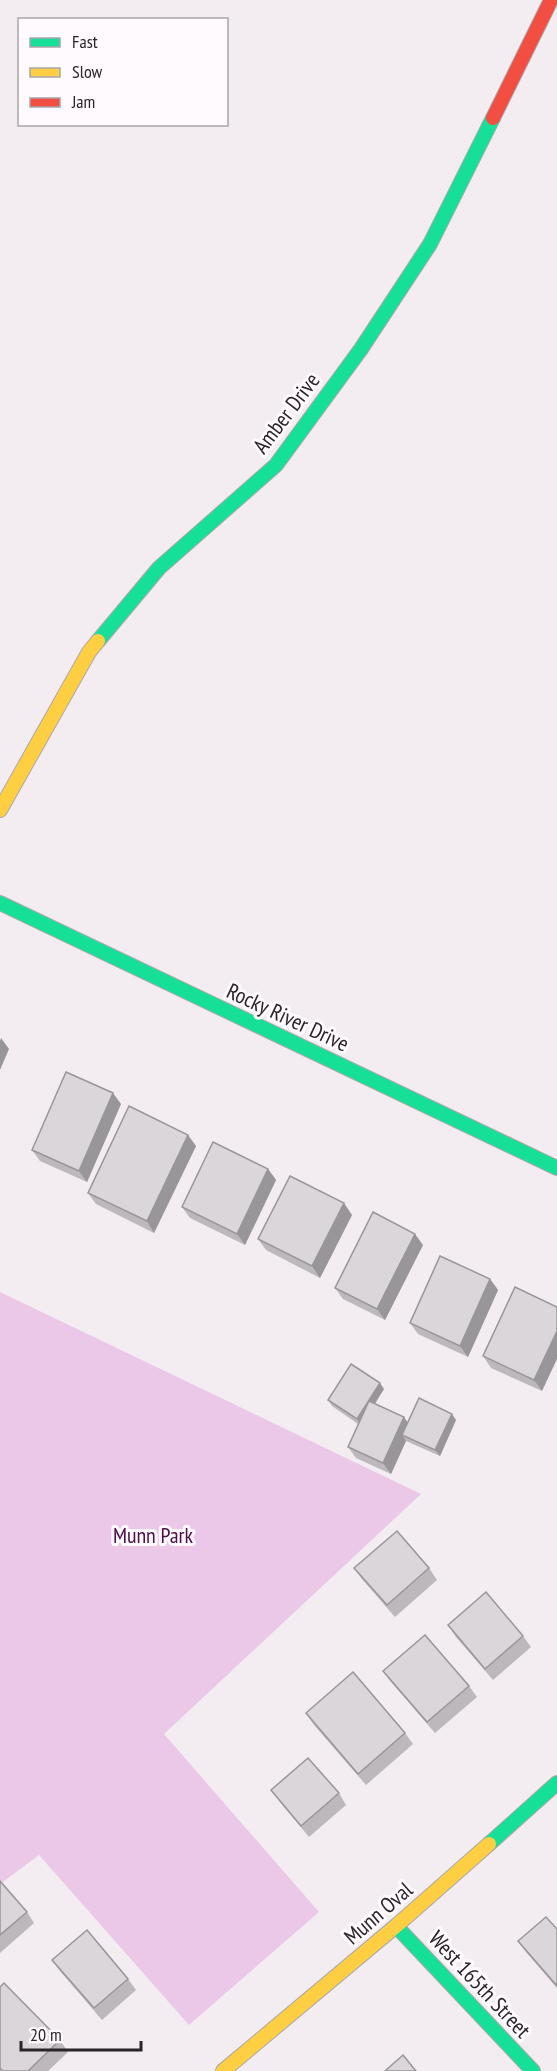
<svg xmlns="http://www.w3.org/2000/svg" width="557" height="2071" font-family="'PT Sans Narrow',sans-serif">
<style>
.green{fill:#ecc8e8}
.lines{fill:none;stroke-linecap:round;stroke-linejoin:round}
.fast-casing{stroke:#aca7ab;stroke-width:16}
.slow-casing{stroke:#aca7ab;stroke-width:16}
.jam-casing{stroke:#aca7ab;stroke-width:16}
.fast{stroke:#16e098;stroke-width:14}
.slow{stroke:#ffcf43;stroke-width:14}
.jam{stroke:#f24e42;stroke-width:14}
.wall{fill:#bcb8bb}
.shaded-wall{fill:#999699}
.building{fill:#dbd6da;stroke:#999699;stroke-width:1.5}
.labels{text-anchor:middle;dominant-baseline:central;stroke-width:6;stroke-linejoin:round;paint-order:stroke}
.street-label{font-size:22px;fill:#292529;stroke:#fffafe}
.park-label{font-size:22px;fill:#4d0e49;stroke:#fffafe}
</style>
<rect width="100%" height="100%" fill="#f3edf2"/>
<polygon class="green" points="0,1292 421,1494 164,1734 319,1912 189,2025 39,1855 0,1884"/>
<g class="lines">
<g class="fast-casing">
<g id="fast">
<polyline points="98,641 159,568 276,465 361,349 430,244 493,118"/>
<polyline points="0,903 557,1168"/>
<polyline points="489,1844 557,1783"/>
<polyline points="396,1926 533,2071"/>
</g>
</g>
<g class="slow-casing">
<g id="slow">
<polyline points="0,810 89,652 98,641"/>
<polyline points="223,2071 396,1926 489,1844"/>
</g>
</g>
<g class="jam-casing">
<polyline id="jam" points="493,118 551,0"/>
</g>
<use href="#fast" class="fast"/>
<use href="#slow" class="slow"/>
<use href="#jam" class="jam"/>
</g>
<g class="wall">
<polygon points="121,1104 87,1182 40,1161 32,1150"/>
<polygon points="196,1146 154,1233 96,1204 88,1193"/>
<polygon points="268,1169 276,1180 245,1245 190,1218 182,1207"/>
<polygon points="352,1215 320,1278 266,1250 258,1239"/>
<polygon points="423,1245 385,1320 343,1299 335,1288"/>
<polygon points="490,1279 498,1290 468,1357 418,1334 410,1323"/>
<polygon points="515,1287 542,1391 491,1368 483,1356"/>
<polygon points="384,1389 375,1404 404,1417 408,1423 456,1420 440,1456 406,1441 391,1474 356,1458 348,1447 358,1424 332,1406 328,1400"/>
<polygon points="354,1568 429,1568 437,1580 395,1617 362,1579"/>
<polygon points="448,1625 523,1636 531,1647 493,1680 456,1637"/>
<polygon points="383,1671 469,1686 477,1697 435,1733 391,1682"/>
<polygon points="306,1713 405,1733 413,1744 366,1785 314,1725"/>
<polygon points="271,1790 339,1793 346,1805 309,1837 279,1801"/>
<polygon points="0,1881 27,1912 34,1923 0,1953"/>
<polygon points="557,1929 557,1988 526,1952 518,1941"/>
<polygon points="52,1960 128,1979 136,1990 102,2020 60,1971"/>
<polygon points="0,1987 60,2040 68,2052 48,2071 0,2071"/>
</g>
<g class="shaded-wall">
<polygon points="1,1038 9,1049 0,1070 0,1041"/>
<polygon points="113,1093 121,1104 87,1182 79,1171"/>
<polygon points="188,1135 196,1146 154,1233 147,1221"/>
<polygon points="268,1169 276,1180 245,1245 237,1234"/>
<polygon points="344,1203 352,1215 320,1278 312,1266"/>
<polygon points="415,1234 423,1245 385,1320 377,1309"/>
<polygon points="490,1279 498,1290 468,1357 460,1346"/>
<polygon points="557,1331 557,1359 542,1391 534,1380"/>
<polygon points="380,1383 384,1389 361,1425 357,1419"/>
<polygon points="452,1414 456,1420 440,1456 435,1450"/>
<polygon points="404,1417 412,1429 402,1435 406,1441 391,1474 383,1463"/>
</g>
<g class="building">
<polygon points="66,1072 113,1093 79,1171 32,1150"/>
<polygon points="129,1106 188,1135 147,1221 88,1193"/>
<polygon points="213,1142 268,1169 237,1234 182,1207"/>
<polygon points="290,1176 344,1203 312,1266 258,1239"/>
<polygon points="373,1212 415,1234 377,1309 335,1288"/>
<polygon points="440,1256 490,1279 460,1346 410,1323"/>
<polygon points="515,1287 557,1307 557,1331 534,1380 483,1356"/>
<polygon points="351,1364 380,1383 357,1419 328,1400"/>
<polygon points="419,1398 452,1414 435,1450 402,1435"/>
<polygon points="369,1401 404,1417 383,1463 348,1447"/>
<polygon points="397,1531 429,1568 387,1605 354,1568"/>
<polygon points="486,1592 523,1636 485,1669 448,1625"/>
<polygon points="425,1635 469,1686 427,1722 383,1671"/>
<polygon points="353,1672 405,1733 358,1774 306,1713"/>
<polygon points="308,1758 339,1793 301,1826 271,1790"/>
<polygon points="0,1881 27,1912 0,1935"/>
<polygon points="546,1917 557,1929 557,1986 518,1941"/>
<polygon points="87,1930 128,1979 94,2008 52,1960"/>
<polygon points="4,1983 60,2040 28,2071 3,2071 0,2068 0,1987"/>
<polygon points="403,2055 416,2071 385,2071"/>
</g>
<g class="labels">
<g class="street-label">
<text transform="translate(286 413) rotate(-53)">Amber Drive</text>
<text transform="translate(288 1017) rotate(25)">Rocky River Drive</text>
<text transform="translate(378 1913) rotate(-41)">Munn Oval</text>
<text transform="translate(480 1984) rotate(47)">West 165th Street</text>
</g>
<g class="park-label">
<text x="153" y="1535">Munn Park</text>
</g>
</g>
<rect x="18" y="18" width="210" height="108" fill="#fffafe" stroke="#a9a5a9" stroke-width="1.5"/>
<rect x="30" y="38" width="30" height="9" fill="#16e098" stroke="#a9a5a9" stroke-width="1.5"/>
<text x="72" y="48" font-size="18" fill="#292529">Fast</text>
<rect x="30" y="68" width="30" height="9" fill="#ffcf43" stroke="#a9a5a9" stroke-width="1.5"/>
<text x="72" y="78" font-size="18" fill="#292529">Slow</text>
<rect x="30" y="98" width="30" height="9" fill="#f24e42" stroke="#a9a5a9" stroke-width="1.5"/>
<text x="72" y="108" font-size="18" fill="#292529">Jam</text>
<path d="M21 2041v9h120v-9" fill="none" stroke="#292529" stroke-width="3"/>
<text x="30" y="2041" font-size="18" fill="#292529" stroke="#fffafe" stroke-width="4.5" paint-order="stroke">20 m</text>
</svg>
